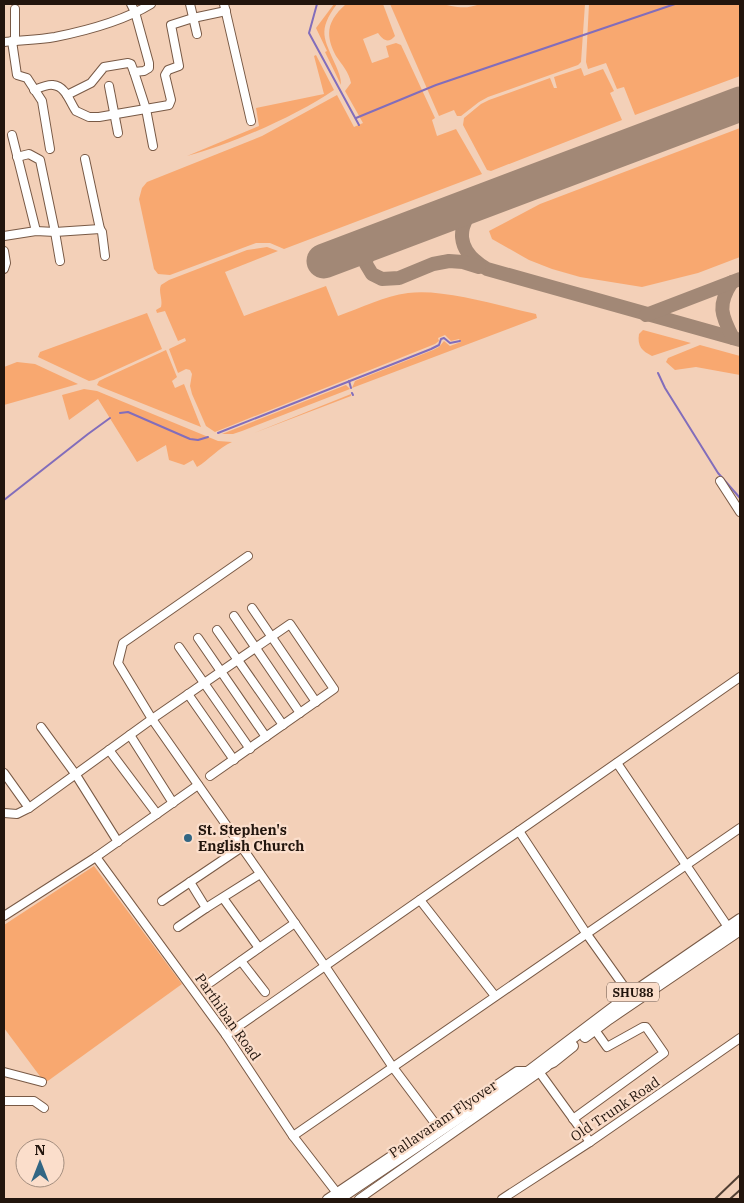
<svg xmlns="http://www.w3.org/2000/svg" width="744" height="1203" font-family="'IBM Plex Serif',serif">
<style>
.green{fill:#f8a870}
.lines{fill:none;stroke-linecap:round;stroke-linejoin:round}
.stream{stroke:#826dbb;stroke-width:2}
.taxiway{stroke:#a28876;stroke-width:14}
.runway{stroke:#a28876;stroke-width:35}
.minor-casing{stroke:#785945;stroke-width:10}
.major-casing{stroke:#785945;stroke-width:12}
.minor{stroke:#fff;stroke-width:8}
.major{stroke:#fff;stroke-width:10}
.rail{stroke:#513f33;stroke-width:2}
.poi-dot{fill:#326683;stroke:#fbdecb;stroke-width:2}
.labels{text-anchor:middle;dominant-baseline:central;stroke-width:4.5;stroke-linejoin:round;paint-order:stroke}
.shield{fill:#fbdecb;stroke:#635146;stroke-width:1}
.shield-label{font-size:12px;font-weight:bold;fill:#22150d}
.poi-label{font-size:14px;font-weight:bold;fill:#22150d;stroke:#fbdecb;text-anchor:start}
.street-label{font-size:14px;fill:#22150d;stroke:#fbdecb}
</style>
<rect width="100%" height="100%" fill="#f3d0b8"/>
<g class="green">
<path d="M334,4H337C317,31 324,38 336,66C339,73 341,78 341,85L325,52L327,51L316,28Z"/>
<path d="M346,4H383L395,36C388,44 383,40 378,33L363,39L372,63L389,57L386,46L396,43L401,45L435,118L432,120L437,136L456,129L482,174L284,249L270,243H256L170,275L158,274L154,269L139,199L142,188L147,182L262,136L337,95L354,127L363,123L345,91L351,83C349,72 342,65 336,56C324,34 328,20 346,4Z"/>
<path d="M390,4C406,4 422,2 437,4C454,5 462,11 480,4H585L581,62L578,65L488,97L479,102L461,116H457L454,110L439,116Z"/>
<polygon points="589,4 740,4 740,76 635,115 624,87 617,89 606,63 588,69 586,62"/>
<path d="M316,55L334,90C296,116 232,144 187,156L259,126L256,108L324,94L314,56Z"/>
<polygon points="581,68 584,76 603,69 614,91 610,93 622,120 491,171 487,170 463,125 464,118 481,104 489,100 550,78 554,88 557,88 554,77"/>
<polygon points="740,128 740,257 698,273 642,287 580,277 552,269 529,260 492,239 489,231 540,204"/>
<path d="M267,247L278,251L225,272L244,316L326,286L338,316C361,308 384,296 408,293C442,288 501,306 536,314L537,318L352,388L355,381L433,350L439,347L444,341L450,346L461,342L459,339L451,341L445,335L438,338L439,341L435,344L215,432L206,426L192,394L190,386L192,374L190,370L186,369L178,373L169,349L186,341L185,338L178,341L165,311L157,313L156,310L161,307C163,299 158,292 161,285L169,280L247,250Z"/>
<polygon points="147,313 162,349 94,380 89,381 38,357 40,352"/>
<path d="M643,330L691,343L652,356C642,351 637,346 639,334Z"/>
<polygon points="700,345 740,356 740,375 696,367 675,370 666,362 668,358"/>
<polygon points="166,350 177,377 172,381 175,388 184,384 201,427 101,387 97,385 99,381 105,378"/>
<polygon points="17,362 35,364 78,384 4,405 4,367"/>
<polygon points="346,385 350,389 242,431 233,434 222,434"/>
<path d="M84,389L97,391L218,441L232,442C218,448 209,460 197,467L193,460L184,465L169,460L166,445L137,462L98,399L69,420L62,395Z"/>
<polygon points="351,394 351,396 249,435"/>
<polygon points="94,866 182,984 45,1083 4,1028 4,925"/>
</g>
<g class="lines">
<g class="stream">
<polyline points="317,4 309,33 359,125"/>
<polyline points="356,118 436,85 675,4"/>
<polyline points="658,373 665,388 718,473 740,498"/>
<polyline points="349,381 351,388"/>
<polyline points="352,393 353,395"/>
<polyline points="120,413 128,412 190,439 198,440 208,437"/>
<polyline points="218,433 431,349 439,345 441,339 444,338 450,343 460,341"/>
<polyline points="4,500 88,434 110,418"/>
</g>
<g class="taxiway">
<polyline points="725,109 740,106"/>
<path d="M480,203C454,226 456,251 487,269L740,340"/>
<polyline points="375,242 367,251 366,264 372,274 382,279 399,278 433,264 449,261 463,262 479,267"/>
<path d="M732,282C717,305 721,315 733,338"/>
<polyline points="646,315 740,279"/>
</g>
<polyline class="runway" points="324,261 740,104"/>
<g class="minor-casing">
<g id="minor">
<polyline points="190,4 197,34"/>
<polyline points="224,4 251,121"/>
<polyline points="12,41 17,75 27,78 42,101 50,149"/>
<polyline points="15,41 15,9"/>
<path d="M4,42C20,40 38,40 55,37C85,31 125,20 151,4"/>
<polyline points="134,72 146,109 153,146"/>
<polyline points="109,86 118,133"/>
<path d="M34,90C39,88 48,84 53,85C66,86 70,103 76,111L89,117H99L169,105L171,100L165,75L168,70L179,66L171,25L193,18L226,11"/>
<polyline points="67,95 91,83 104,67 128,63 131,64 134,72 144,71 149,68 149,63 135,12 131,4"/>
<polyline points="12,135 36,231"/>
<polyline points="85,159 100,229"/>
<polyline points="4,236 36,231 55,232 40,160 29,154 17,157"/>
<polyline points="4,251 6,263 4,269"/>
<polyline points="60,261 55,232 100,229 102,232 105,256"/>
<polyline points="720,481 740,512"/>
<polyline points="248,556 123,643 118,663 152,719 325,966 392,1066 437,1126"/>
<polyline points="252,608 316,702"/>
<polyline points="234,616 300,713"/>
<polyline points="217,630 283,725"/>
<polyline points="198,638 266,737"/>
<polyline points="179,647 250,749"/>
<polyline points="188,694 234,760"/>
<polyline points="41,727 76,775 118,842"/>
<polyline points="130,735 173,803"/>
<polyline points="109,750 157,814"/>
<polyline points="617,763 728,927"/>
<polyline points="4,773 29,808"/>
<polyline points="4,813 17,814 29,808 152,719 290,624 334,689 210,776"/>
<polyline points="519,831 586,933 623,985"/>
<polyline points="96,857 226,1035 293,1136 337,1193"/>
<polyline points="190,882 206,908 260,874"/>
<polyline points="223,898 259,948 295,923"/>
<polyline points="420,900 495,996"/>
<polyline points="162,901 242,847"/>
<polyline points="4,916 96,857 198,785"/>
<polyline points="178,927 206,908"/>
<polyline points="241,961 265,992"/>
<polyline points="211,982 259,948"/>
<polyline points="226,1035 740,677"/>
<polyline points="4,1072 42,1082"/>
<polyline points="540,1073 590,1142"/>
<polyline points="4,1101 34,1101 44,1108"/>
<polyline points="573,1119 664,1053 646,1027 643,1027 607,1047 595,1030"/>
<polyline points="293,1136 740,828"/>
<polyline points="327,1199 517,1071 529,1071"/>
<polyline points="359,1199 547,1067"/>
<polyline points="502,1199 590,1142 740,1038"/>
</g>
</g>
<g class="major-casing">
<g id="major">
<polyline points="585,1037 609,1019 740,930"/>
<polyline points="540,1068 553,1062 573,1046"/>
<polyline points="339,1199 529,1071 631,994 740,919"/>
</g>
</g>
<use href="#minor" class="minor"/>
<use href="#major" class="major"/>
<g class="rail">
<polyline points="715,1199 740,1175"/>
<polyline points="730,1199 740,1190"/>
</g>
</g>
<circle class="poi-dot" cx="188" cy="838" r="5"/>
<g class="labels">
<rect class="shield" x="607" y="982.5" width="52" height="19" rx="4"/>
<g class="shield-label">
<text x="633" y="992">SHU88</text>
</g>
<g class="poi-label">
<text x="198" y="830">St. Stephen's<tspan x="198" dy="16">English Church</tspan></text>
</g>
<g class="street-label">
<text transform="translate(228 1017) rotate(55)">Parthiban Road</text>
<text transform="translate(615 1109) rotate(-34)">Old Trunk Road</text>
<text transform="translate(443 1119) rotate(-34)">Pallavaram Flyover</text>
</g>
</g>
<rect width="744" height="1203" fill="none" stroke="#22150d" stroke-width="10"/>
<g transform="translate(40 1163)"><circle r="24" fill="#fbdecb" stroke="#a48e7f"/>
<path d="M0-4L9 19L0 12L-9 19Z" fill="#326683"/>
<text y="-8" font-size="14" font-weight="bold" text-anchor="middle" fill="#22150d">N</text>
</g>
</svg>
